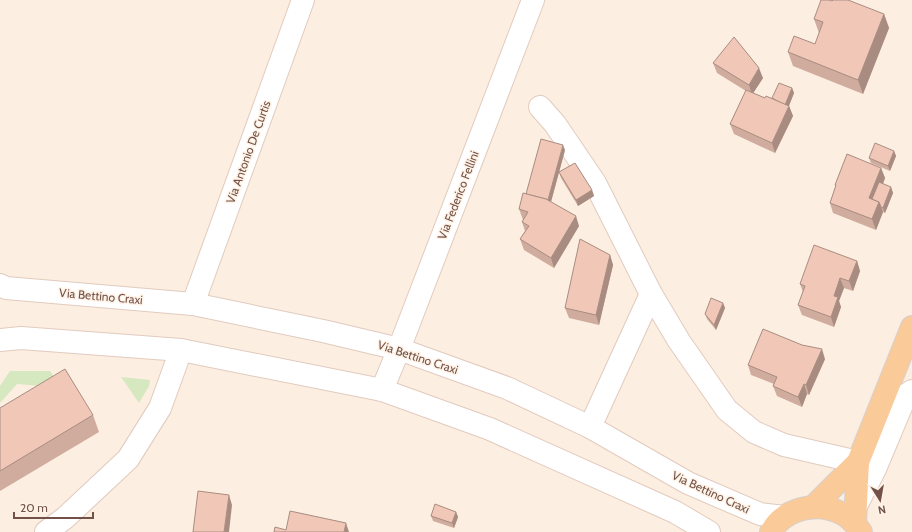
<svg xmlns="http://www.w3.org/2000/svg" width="912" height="532" font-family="Cabin,sans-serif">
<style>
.green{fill:#d5e8bf}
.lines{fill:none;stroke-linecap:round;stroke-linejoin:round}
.minor-casing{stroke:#e1cbbf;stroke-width:24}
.major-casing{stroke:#d8cfcc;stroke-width:24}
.minor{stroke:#fff;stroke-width:22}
.major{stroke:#faca99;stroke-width:22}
.wall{fill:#cfac9e}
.shaded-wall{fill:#a98c81}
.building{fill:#f1c8b8;stroke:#a98c81}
.labels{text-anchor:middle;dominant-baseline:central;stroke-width:3;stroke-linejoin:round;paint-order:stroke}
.street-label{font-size:12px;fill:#725248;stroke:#fff2e6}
</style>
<rect width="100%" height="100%" fill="#fceee0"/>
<g class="green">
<polygon points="10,371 50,371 55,378 42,386 17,384 0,403 0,386"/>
<polygon points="121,377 150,380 149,386 139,403"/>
</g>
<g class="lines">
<g class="minor-casing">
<g id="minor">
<polyline points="540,107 555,124 595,183 651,294 679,341 727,410 754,432 784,445 858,462"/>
<polyline points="0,285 6,288 193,304 323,331 399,349 507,388 590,427 688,483 760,514 784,517"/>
<polyline points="193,304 303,0"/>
<polyline points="0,340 21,338 181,350 382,390 490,429 675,512 709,532"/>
<polyline points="382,390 399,349 533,0"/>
<polyline points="590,427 651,294"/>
<polyline points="855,508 875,469 906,395 912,391"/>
<polyline points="46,532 65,518 128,459 160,408 181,350"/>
</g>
</g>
<g class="major-casing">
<g id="major">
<polyline points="813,507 858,462"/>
<polyline points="855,523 858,462 912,327"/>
<path d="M771,532C784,508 817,501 841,513C850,517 856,525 861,532"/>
</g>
</g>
<use href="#minor" class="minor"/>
<use href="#major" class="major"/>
</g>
<g class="wall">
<polygon points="884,14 889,28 863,94 793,66 788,52 815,44 819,33 814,19"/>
<polygon points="713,63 763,78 753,93 765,98 772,98 792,88 794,93 789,106 793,116 775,153 734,134 730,124 746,91 717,73"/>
<polygon points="565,150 551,202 579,226 554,268 524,250 520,239 525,231 522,222 523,220 519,209"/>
<polygon points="894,151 896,156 890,171 871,163 869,158"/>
<polygon points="881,168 885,178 883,184 891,187 893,193 885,213 883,212 876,230 833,213 830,203 836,187 835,185"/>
<polygon points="559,172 592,190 594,196 578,206 561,178"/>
<polygon points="610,255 613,265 599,325 569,318 565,308"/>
<polygon points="857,261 860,271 853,291 844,288 839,301 841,307 834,327 802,315 798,305 803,292 800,284"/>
<polygon points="723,303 725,308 716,330 707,319 705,314"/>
<polygon points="825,359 809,395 807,394 802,407 777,396 773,386 774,384 751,375 748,365"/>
<polygon points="0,408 93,415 99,432 0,491"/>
<polygon points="456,512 458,517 454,528 433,521 431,516"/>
</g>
<g class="shaded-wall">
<polygon points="884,14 889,28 863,94 858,80"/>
<polygon points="759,68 763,78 752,95 749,85"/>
<polygon points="792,88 794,93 786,113 784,108"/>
<polygon points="789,106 793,116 775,153 772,143"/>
<polygon points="563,145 565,150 549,209 547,204"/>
<polygon points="894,151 896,156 890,171 888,166"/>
<polygon points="881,168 885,178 875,204 869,198"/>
<polygon points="891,187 893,193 885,213 883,208"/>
<polygon points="592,190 594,196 578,206 576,200"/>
<polygon points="879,202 883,212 876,230 872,219"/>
<polygon points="576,216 579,226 554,268 551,258"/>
<polygon points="610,255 613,265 599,325 596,315"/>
<polygon points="857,261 860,271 853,291 849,281"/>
<polygon points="840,278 844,288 839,301 841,307 834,327 831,317 834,296"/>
<polygon points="723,303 725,308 716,330 714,325"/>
<polygon points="822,349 825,359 809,395 806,385"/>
<polygon points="804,384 807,394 802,407 798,397"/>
<polygon points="229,495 232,505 229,532 224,532"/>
<polygon points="456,512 458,517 454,528 452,523"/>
<polygon points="346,523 349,532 344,532"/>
</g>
<g class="building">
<polygon points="821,0 829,0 832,1 833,0 848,0 884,14 858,80 788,52 794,36 815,44 823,22 814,19"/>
<polygon points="734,37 759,68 749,85 713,63"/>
<polygon points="779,83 792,88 785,105 772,98"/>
<polygon points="746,90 765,98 766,96 789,106 772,143 730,124"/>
<polygon points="541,139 563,145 548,200 546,199 526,194"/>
<polygon points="875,143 894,151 888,166 869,158"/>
<polygon points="847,154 881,168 869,198 879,202 872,219 830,203 836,185 835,185"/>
<polygon points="575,163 592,190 576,200 559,172"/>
<polygon points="879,182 891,187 883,208 881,207 879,202 872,199"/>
<polygon points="523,193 546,199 576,216 551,258 520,239 529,226 522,222 528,212 519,209"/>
<polygon points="580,239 610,255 596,315 565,308"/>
<polygon points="814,245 857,261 849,281 840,278 834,296 838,297 831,317 798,305 805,286 800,284"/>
<polygon points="711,298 723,303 714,325 705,314"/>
<polygon points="763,329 802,345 822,349 806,385 804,384 798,397 773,386 777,377 748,365"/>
<polygon points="65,369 93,415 0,471 0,408"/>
<polygon points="198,491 229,495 224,532 193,532"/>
<polygon points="435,504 456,512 452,523 431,516"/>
<polygon points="290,511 346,523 344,532 274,532 275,527 286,530"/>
</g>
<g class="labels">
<g class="street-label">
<text transform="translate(248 152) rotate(-70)">Via Antonio De Curtis</text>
<text transform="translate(458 195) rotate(-69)">Via Federico Fellini</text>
<text transform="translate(101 296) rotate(5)">Via Bettino Craxi</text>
<text transform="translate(418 357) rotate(18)">Via Bettino Craxi</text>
<text transform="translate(711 492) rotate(25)">Via Bettino Craxi</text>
</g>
</g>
<g transform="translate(880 500) rotate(169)" stroke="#fff2e6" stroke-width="3" paint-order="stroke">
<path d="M0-3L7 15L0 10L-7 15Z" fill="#725248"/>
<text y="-6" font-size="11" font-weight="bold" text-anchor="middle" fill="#725248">N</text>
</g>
<path d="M14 512v6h79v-6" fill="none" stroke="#725248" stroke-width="2"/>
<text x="20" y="512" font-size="12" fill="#725248" stroke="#fff2e6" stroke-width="3" paint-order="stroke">20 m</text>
</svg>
